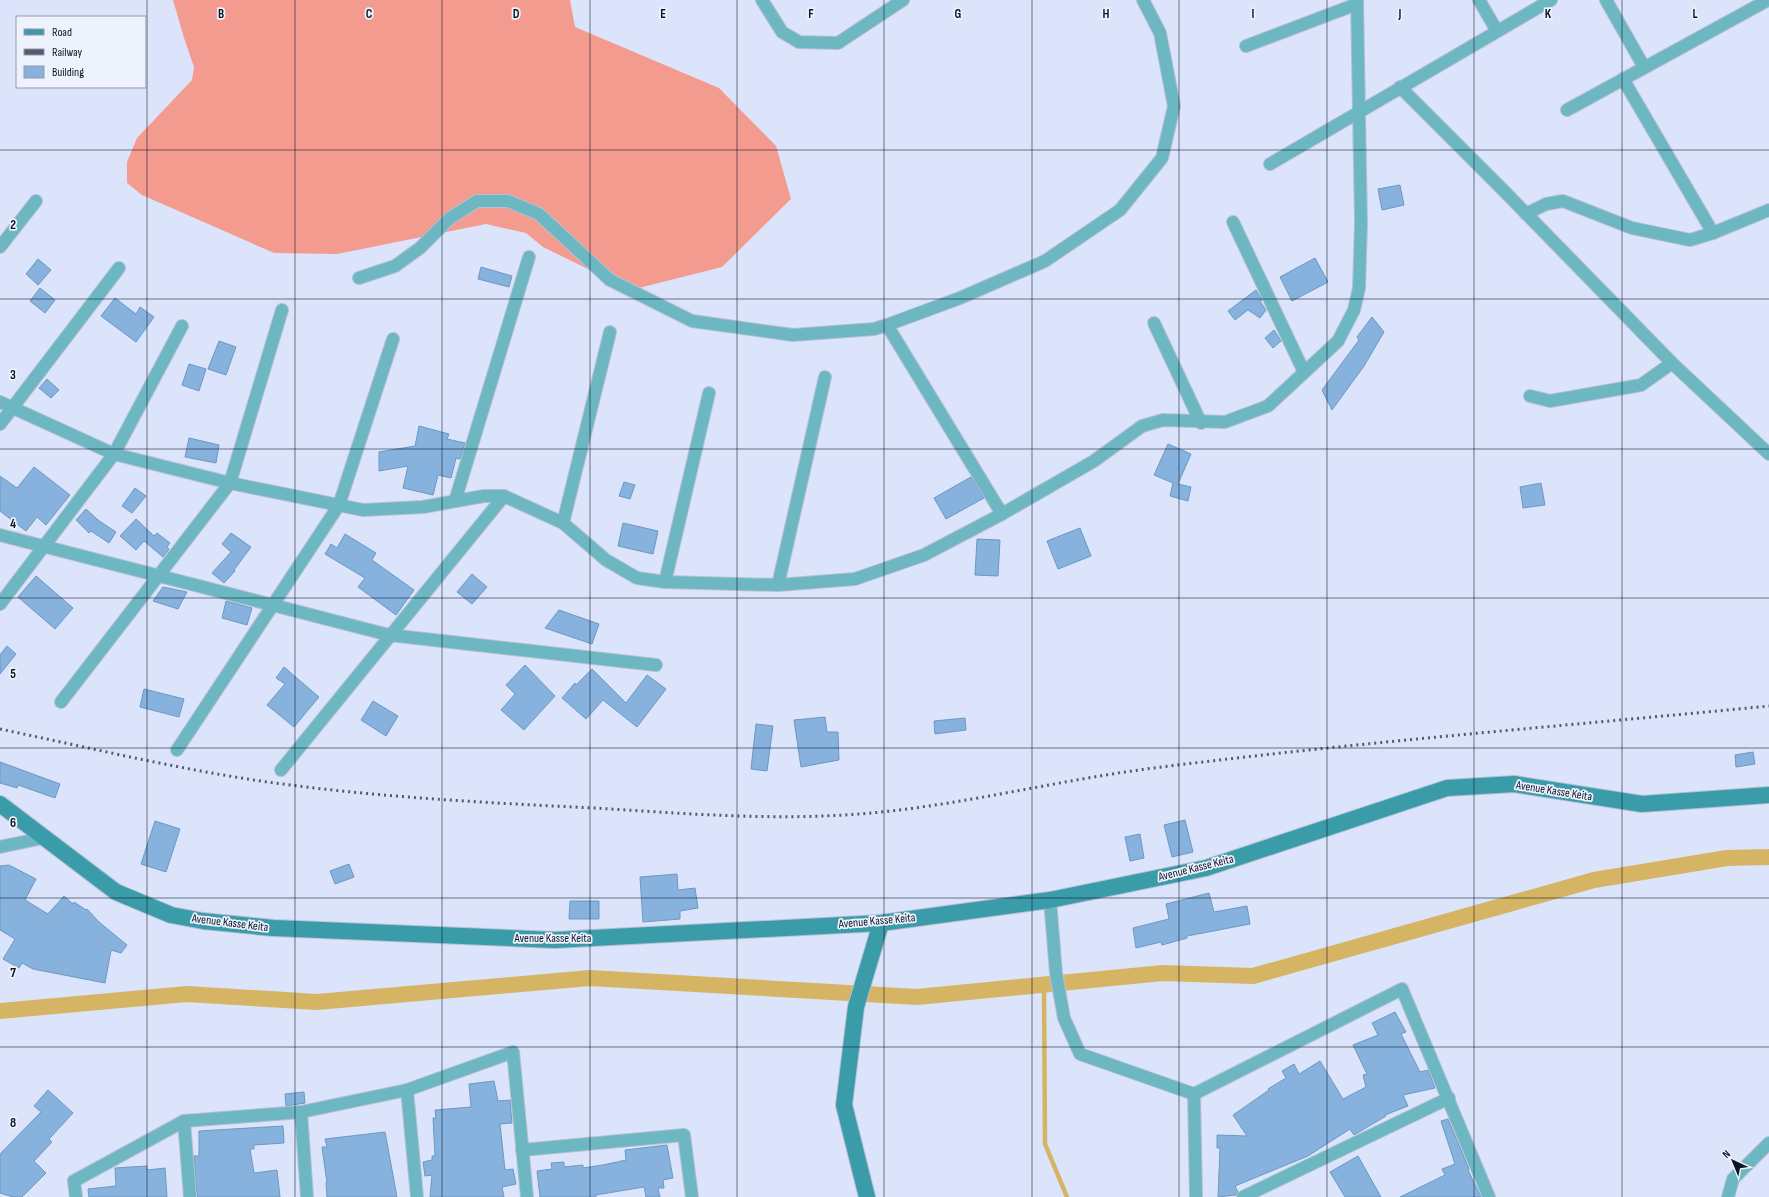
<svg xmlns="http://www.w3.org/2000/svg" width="1769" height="1197" font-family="'Sofia Sans Condensed',sans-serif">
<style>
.forest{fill:#f39b8f}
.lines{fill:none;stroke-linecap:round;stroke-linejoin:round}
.stream{stroke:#d5b564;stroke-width:4.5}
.canal{stroke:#d5b564;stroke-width:16}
.building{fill:#86b2dd;stroke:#6c98c2}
.street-casing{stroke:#b6bfd4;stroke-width:14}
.secondary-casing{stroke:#b6bfd4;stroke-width:18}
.street{stroke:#6db7c2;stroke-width:12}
.secondary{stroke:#3a9ba9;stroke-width:16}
.rail{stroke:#525a6d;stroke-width:3;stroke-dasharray:2 4;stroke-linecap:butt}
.grid{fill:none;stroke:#0d1426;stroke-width:1;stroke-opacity:0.55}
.labels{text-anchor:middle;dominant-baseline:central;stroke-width:3.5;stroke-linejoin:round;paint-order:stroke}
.street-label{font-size:12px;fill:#0d1426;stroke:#edf2fd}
.grid-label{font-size:13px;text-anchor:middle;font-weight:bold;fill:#0d1426;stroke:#edf2fd;stroke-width:3.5;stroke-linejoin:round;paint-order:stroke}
</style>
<rect width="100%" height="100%" fill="#dbe4fa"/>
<polygon class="forest" points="173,0 570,0 575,27 719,88 776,146 791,199 722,267 631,290 543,247 526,233 486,224 337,254 274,253 142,195 127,183 127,162 137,138 192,80 194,67 184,38"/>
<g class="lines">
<polyline class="stream" points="1044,984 1045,1144 1067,1197"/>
<polyline class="canal" points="0,1011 187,994 317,1002 590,978 917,997 1163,973 1253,976 1594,880 1727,858 1769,857"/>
</g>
<g class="building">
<polygon points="1400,185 1404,205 1382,210 1378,189"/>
<polygon points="1315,258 1328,282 1292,301 1280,277"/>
<polygon points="38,259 51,270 38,285 26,274"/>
<polygon points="481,267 512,276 509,287 478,279"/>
<polygon points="40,288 55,300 45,313 30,301"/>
<polygon points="1256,290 1262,300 1260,301 1266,310 1260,318 1248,310 1235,320 1228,311"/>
<polygon points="115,298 136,314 140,307 154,317 136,342 101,316"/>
<polygon points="1372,317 1384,332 1364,366 1332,410 1322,390 1359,340 1357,337"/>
<polygon points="1274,330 1281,341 1273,348 1265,338"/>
<polygon points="219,341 236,347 226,375 208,369"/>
<polygon points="189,364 206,369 199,391 182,385"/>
<polygon points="47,379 59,390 51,398 39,388"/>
<polygon points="419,426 449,434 447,439 465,443 460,459 456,458 451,478 438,475 433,495 403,488 408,466 379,471 379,452 415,446"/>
<polygon points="189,438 219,445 216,463 185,457"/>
<polygon points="1168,444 1191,454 1178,484 1191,487 1188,501 1170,496 1173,483 1154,475"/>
<polygon points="34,467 70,495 46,525 37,517 26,531 0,511 0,476 17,488"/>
<polygon points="971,477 984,498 946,519 934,498"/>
<polygon points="624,482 635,485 630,499 619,496"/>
<polygon points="1541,483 1545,505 1523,508 1520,487"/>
<polygon points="135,488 146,496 132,513 122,506"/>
<polygon points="86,509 98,520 116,532 109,543 91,531 89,533 76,520"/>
<polygon points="136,519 154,536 157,533 170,543 167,547 169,549 163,557 144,541 136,550 120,536"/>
<polygon points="623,523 658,531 653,554 618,546"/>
<polygon points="1080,528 1091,556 1058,569 1047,541"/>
<polygon points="231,533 251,547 234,570 235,571 224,583 212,573 231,552 222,544"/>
<polygon points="345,534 376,553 372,560 414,590 396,615 358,587 365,578 325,554 331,544 337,548"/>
<polygon points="977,539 1000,540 998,576 975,575"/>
<polygon points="472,574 487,587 472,604 457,592"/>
<polygon points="36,576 73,608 55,629 18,597"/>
<polygon points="163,587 187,592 178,609 153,601"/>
<polygon points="226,601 252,608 247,625 222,618"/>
<polygon points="559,610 599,624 592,644 545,628"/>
<polygon points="7,646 16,654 0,674 0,655"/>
<polygon points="525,665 555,696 524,730 501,710 515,694 506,685"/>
<polygon points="284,667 319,697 294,727 267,705 285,684 276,678"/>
<polygon points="592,669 626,703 647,675 666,689 637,727 603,700 586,719 562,698 575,683 576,685"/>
<polygon points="144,689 184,699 179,717 140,707"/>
<polygon points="373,701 398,716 386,736 361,720"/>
<polygon points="825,717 827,732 838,732 839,760 801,767 794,720"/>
<polygon points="965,718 966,730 935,734 934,721"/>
<polygon points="756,724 773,726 767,771 751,769"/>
<polygon points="1753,752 1755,764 1736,767 1735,755"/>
<polygon points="0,762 60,784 55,798 18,785 17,788 0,783"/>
<polygon points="1185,820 1193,852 1172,857 1164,825"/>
<polygon points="155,821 180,829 166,872 141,864"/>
<polygon points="1140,834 1144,858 1130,861 1125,837"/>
<polygon points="349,864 354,877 335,884 330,871"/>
<polygon points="9,865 36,879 25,900 48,914 64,896 73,904 74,902 86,910 87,909 99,922 127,945 121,953 111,950 105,983 33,969 22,963 19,968 3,959 15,939 0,930 0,866"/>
<polygon points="677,874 678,890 695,888 698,908 680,911 680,919 643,922 640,877"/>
<polygon points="1209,893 1214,912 1247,906 1250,924 1187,936 1187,938 1162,945 1161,942 1136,948 1133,928 1169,919 1166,904"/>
<polygon points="570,901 599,901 599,919 569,919"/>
<polygon points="1395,1012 1406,1032 1401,1034 1420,1072 1428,1070 1435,1088 1403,1095 1408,1106 1385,1115 1386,1116 1354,1135 1350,1129 1308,1156 1235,1186 1238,1192 1236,1195 1218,1197 1220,1148 1217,1148 1217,1135 1247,1136 1233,1115 1269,1090 1268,1089 1286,1078 1282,1071 1294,1064 1299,1074 1320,1061 1343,1099 1366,1087 1363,1075 1367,1074 1353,1045 1378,1035 1372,1023"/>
<polygon points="494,1081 498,1101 510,1100 512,1123 500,1124 505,1170 513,1169 516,1184 502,1187 504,1197 430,1197 432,1175 425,1176 423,1162 432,1160 432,1156 435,1156 433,1118 436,1118 435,1110 471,1107 469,1084"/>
<polygon points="48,1090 73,1113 49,1139 52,1142 34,1161 46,1173 22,1197 13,1197 0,1193 0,1154 41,1112 34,1106"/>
<polygon points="304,1092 305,1103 286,1106 285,1094"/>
<polygon points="1448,1119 1469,1169 1468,1170 1481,1197 1400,1197 1445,1175 1442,1169 1455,1164 1441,1121"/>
<polygon points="283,1126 284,1143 254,1145 254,1149 250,1149 254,1173 277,1170 280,1197 197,1197 194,1156 199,1156 199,1131"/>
<polygon points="385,1132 397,1197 327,1197 326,1183 327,1183 322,1147 327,1147 325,1139"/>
<polygon points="667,1145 673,1178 663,1180 664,1188 658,1188 660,1197 646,1197 644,1187 596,1195 596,1197 540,1197 537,1171 552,1169 551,1163 564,1162 564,1167 583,1165 583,1168 603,1165 626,1160 625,1150"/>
<polygon points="1358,1156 1381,1197 1345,1197 1330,1172"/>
<polygon points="147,1166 147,1170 165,1168 167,1197 89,1197 88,1189 116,1186 115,1168"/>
</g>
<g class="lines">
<g class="street-casing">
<g id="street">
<polyline points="762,0 782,32 799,42 838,43 903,0"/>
<polyline points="1479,0 1497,31"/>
<polyline points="1606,0 1644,67"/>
<polyline points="1246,46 1357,4"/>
<polyline points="1623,79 1713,233"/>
<polyline points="1400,87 1506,193 1672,363 1769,454"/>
<polyline points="1567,110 1768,0"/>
<polyline points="1270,164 1551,0"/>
<polyline points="1526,214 1546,204 1563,201 1632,228 1690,240 1713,233 1769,210"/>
<polyline points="1233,222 1304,372"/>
<polyline points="0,247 36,201"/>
<polyline points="359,278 395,266 420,248 450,218 477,201 508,201 539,214 610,280 692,321 793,335 874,329 887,325 960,298 1045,261 1120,210 1162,158 1174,106 1160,33 1143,0"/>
<polyline points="1154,323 1201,423"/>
<polyline points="887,325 1002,514"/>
<polyline points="1530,396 1550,401 1641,385 1672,363"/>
<polyline points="0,402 114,454 230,483 363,510 423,507 484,496 504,496 563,523 606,560 637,578 665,582 778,585 855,579 924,555 1002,514 1094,461 1142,426 1163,420 1225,422 1268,406 1338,341 1354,310 1359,288 1361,223 1357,0"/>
<polyline points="0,424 119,268"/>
<polyline points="455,501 529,257"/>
<polyline points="563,523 610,332"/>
<polyline points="0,535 389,635 656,665"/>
<polyline points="665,582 709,393"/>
<polyline points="778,585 825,377"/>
<polyline points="0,604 114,454 182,326"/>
<polyline points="61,702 230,483 282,310"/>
<polyline points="177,750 339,505 393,339"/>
<polyline points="281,770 504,496"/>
<polyline points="0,847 43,838"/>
<polyline points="1050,900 1056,973 1064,1018 1080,1054 1194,1094 1402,989 1489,1197"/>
<polyline points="407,1090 417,1197"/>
<polyline points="1194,1094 1196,1197"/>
<polyline points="301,1112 307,1197"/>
<polyline points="184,1121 190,1197"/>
<polyline points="522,1150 684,1135 692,1197"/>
<polyline points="76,1197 74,1181 184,1121 301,1112 407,1090 513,1052 527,1197"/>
<polyline points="1243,1197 1449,1098"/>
<polyline points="1728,1197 1733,1179 1769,1143"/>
</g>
</g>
<g class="secondary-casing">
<g id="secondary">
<polyline points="0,804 116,892 171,915 203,921 273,928 555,940 881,923 1050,900 1206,868 1447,788 1514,784 1642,804 1769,795"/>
<polyline points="867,1197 844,1105 856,1007 881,923"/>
</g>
</g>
<use href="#street" class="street"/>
<use href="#secondary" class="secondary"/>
<path class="rail" d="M0,729C96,749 193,773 290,785C391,798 492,803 594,808C676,813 762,820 844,815C949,809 1050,781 1154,768C1358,742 1564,726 1769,706"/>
</g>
<path class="grid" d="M147,0V1197M295,0V1197M442,0V1197M590,0V1197M737,0V1197M884,0V1197M1032,0V1197M1179,0V1197M1327,0V1197M1474,0V1197M1622,0V1197M0,150H1769M0,299H1769M0,449H1769M0,598H1769M0,748H1769M0,898H1769M0,1047H1769"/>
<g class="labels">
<g class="street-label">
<text transform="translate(1554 791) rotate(9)">Avenue Kasse Keita</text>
<text transform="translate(1196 868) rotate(-14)">Avenue Kasse Keita</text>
<text transform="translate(877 921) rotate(-5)">Avenue Kasse Keita</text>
<text transform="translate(230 923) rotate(7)">Avenue Kasse Keita</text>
<text x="553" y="938">Avenue Kasse Keita</text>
</g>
</g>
<g class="grid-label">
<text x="221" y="18">B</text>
<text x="369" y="18">C</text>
<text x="516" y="18">D</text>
<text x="663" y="18">E</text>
<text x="811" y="18">F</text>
<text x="958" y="18">G</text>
<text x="1106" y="18">H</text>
<text x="1253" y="18">I</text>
<text x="1400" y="18">J</text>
<text x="1548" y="18">K</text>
<text x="1695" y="18">L</text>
<text x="13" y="229">2</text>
<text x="13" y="379">3</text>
<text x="13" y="528">4</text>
<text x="13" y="678">5</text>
<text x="13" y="827">6</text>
<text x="13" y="977">7</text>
<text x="13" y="1127">8</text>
</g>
<rect x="16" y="16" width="130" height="72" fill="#edf2fd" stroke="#9399a7"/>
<rect x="24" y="29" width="20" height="6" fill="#3a9ba9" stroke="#9399a7"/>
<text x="52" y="36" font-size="12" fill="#0d1426">Road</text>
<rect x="24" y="49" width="20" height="6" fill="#525a6d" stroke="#9399a7"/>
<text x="52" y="56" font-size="12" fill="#0d1426">Railway</text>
<rect x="24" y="66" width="20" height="12" fill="#86b2dd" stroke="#9399a7"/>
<text x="52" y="76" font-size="12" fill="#0d1426">Building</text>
<g transform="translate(1733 1161) rotate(316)" stroke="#edf2fd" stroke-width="3" paint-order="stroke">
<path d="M0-3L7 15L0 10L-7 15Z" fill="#0d1426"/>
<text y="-6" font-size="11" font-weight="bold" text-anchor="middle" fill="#0d1426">N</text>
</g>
</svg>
